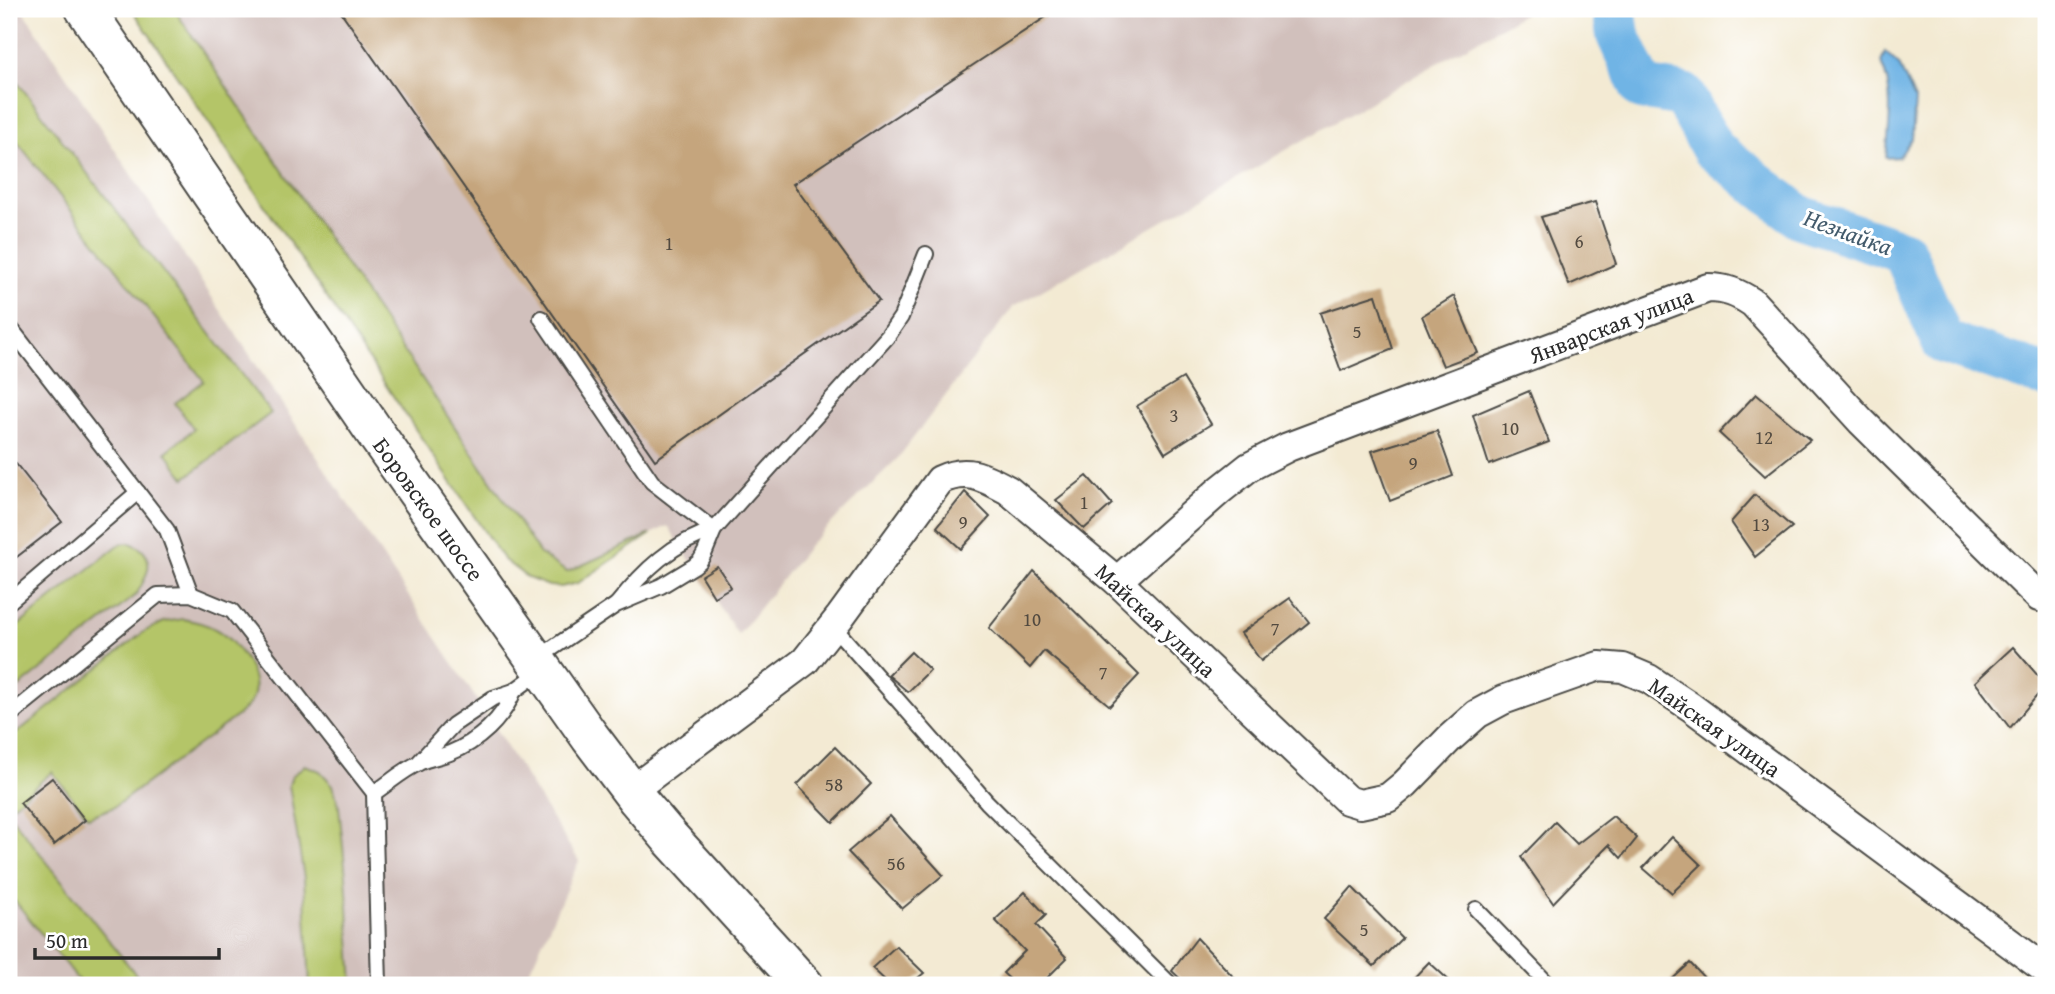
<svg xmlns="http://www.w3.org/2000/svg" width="2055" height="994" font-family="'Gentium Book Plus',serif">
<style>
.industrial{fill:#d1c0bc}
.green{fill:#b4c567;stroke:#707849;stroke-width:2}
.water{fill:#6fb4e5;stroke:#4d7088;stroke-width:2}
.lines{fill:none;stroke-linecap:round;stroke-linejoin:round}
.river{stroke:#6fb4e5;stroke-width:44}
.building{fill:#c5a57d}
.service-casing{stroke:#494844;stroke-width:18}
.minor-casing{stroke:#494844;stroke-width:32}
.secondary-casing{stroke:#494844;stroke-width:42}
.service{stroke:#fff;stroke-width:14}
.minor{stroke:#fff;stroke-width:28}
.secondary{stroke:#fff;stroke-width:38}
.labels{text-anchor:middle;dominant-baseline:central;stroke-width:6;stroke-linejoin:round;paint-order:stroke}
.number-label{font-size:19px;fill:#524a40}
.street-label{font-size:23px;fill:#2b2b2b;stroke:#fff}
.water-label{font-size:24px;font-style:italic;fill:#435b6c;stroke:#fff}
</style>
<rect width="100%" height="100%" fill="#fff"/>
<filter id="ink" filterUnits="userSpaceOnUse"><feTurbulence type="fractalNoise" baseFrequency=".0143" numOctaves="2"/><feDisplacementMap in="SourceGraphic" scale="14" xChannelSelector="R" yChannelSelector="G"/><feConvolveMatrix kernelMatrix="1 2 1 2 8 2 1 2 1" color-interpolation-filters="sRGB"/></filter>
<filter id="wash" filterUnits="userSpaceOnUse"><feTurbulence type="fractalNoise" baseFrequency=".00686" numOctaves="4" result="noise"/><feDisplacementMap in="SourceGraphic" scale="28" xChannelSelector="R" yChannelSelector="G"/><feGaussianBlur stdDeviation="1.57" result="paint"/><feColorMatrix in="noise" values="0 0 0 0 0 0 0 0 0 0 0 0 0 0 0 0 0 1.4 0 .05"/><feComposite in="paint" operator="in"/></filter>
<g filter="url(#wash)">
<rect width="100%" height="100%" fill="#f3ead3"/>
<g class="industrial">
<polygon points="9,9 22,9 481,706 579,861 523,985 9,985"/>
<polygon points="173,9 1532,9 1013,307 898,458 812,542 738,635 668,526 567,572 540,554"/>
</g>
<g class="green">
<polygon points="132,9 174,9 540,554 567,572 651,534 578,583 561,587 549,586 528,578 503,559"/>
<polygon points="9,71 271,413 185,478 166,452 194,429 175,403 204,381 9,131"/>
<path d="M130,543C158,554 149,574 136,595L9,695V633L120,544Z"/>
<path d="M183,619C195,621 205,623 215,629C236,640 266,679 250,703C247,707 242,711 238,715L114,807L88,817L52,772L9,809V739L145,631L164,622Z"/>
<polygon points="305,765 320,771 333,785 339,807 346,876 353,985 310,985 304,878 289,785 292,776"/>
<polygon points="9,814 144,985 82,985 15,901 9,905"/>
</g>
<path class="water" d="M1885,52L1899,65L1915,100L1912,139L1899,157L1886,158C1889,127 1895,92 1881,63Z"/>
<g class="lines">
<polyline class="river" points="1614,9 1618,35 1642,88 1683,95 1713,149 1800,217 1904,252 1943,342 2046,376"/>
</g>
<g id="blocks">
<g class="building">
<polygon points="339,9 1058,9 793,184 879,301 655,460"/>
<polygon points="1595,202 1616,264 1569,285 1541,217"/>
<polygon points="1376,295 1393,349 1341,371 1320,313"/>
<polygon points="1454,296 1478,353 1443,366 1422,316"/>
<polygon points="1183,378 1211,424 1165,453 1137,406"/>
<polygon points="1529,391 1549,442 1489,465 1473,415"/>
<polygon points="1756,394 1810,440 1765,476 1719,433"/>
<polygon points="1437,431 1453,476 1390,501 1372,451"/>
<polygon points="9,455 62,522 9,563"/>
<polygon points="1087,476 1112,504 1084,529 1056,500"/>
<polygon points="965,492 990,517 961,549 937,527"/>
<polygon points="1755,495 1792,527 1755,557 1731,522"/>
<polygon points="717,566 731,587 714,597 701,576"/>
<polygon points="1034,571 1139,675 1110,706 1044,651 1030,668 989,628"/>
<polygon points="1290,598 1309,622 1261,661 1241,633"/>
<polygon points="2013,647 2046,685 2010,728 1975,682"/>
<polygon points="911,652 930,670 908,692 888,675"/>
<polygon points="835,747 871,784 833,822 797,785"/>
<polygon points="52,778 85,820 54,845 20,803"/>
<polygon points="890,816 943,875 902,909 848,852"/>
<polygon points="1613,816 1637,838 1621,858 1609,845 1553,903 1521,857 1555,822 1577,844"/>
<polygon points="1672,837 1701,865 1672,893 1643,868"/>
<polygon points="1352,887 1402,938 1374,966 1324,919"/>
<polygon points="1025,892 1046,915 1036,925 1067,958 1040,985 1016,985 1003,973 1025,951 995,920"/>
<polygon points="1197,938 1241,985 1187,985 1172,971"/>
<polygon points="896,946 924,973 909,985 890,985 872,968"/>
<polygon points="1429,962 1454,985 1407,985"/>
<polygon points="1690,963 1711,985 1666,985"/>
</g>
</g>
</g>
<g filter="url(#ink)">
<use href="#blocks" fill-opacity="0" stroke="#494844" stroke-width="2"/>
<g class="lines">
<g class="service-casing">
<g id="service">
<polyline points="541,318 652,482 714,530"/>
<polyline points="9,326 167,530 191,594"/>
<polyline points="9,602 138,492"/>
<path d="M617,604C643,571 673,542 714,530"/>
<polyline points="833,626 987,802 1171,985"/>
<polyline points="538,658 616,605 661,586 694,566 700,561 705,552 714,530 888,336 901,317 926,254"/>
<polyline points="9,716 158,595 191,594 232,611 374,793"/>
<polyline points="419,762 453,725 493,698 514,691 541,671"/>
<polyline points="374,793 379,985"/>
<path d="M374,793C388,784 403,770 419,763C428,758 440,757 450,753C478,742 503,719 514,691"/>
<polyline points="1476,909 1549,985"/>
</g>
</g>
<g class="minor-casing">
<g id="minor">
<path d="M1117,581L1220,490L1249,467L1288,447L1708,288C1726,288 1738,293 1753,303L1861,421L2039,597"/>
<path d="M631,791L805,661L840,617L940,480C967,467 984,477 1008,490L1117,581L1347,800L1360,804L1388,798L1405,784L1450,738L1477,714L1503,700L1599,666L1623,668L1649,679L1691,707L2046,970"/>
</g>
</g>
<g class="secondary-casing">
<polyline id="secondary" points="85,9 378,437 590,737 637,799 670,838 804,985"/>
</g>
<use href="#service" class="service"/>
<use href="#minor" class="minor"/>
<use href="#secondary" class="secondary"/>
</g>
</g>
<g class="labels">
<g class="number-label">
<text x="1579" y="241">6</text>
<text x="669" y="243">1</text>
<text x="1357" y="331">5</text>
<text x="1174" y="415">3</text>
<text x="1510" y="428">10</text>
<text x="1764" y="437">12</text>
<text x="1413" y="463">9</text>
<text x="1084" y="502">1</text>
<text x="963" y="522">9</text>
<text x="1761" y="524">13</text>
<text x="1032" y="619">10</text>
<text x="1275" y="628">7</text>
<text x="1103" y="672">7</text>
<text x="834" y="784">58</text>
<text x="896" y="863">56</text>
<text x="1364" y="929">5</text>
</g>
<g class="street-label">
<text transform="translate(1611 325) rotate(-21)">Январская улица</text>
<text transform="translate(429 509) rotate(54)">Боровское шоссе</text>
<text transform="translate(1156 620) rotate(43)">Майская улица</text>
<text transform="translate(1715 727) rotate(35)">Майская улица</text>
</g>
<g class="water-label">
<text transform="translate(1848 232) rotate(20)">Незнайка</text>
</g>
</g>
<rect width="2055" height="994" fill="none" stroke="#fff" stroke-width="35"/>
<path d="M35 948v10h184v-10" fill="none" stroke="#2b2b2b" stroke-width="3.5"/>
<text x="46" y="948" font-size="21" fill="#2b2b2b" stroke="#ffffff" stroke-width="5" paint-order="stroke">50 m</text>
</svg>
